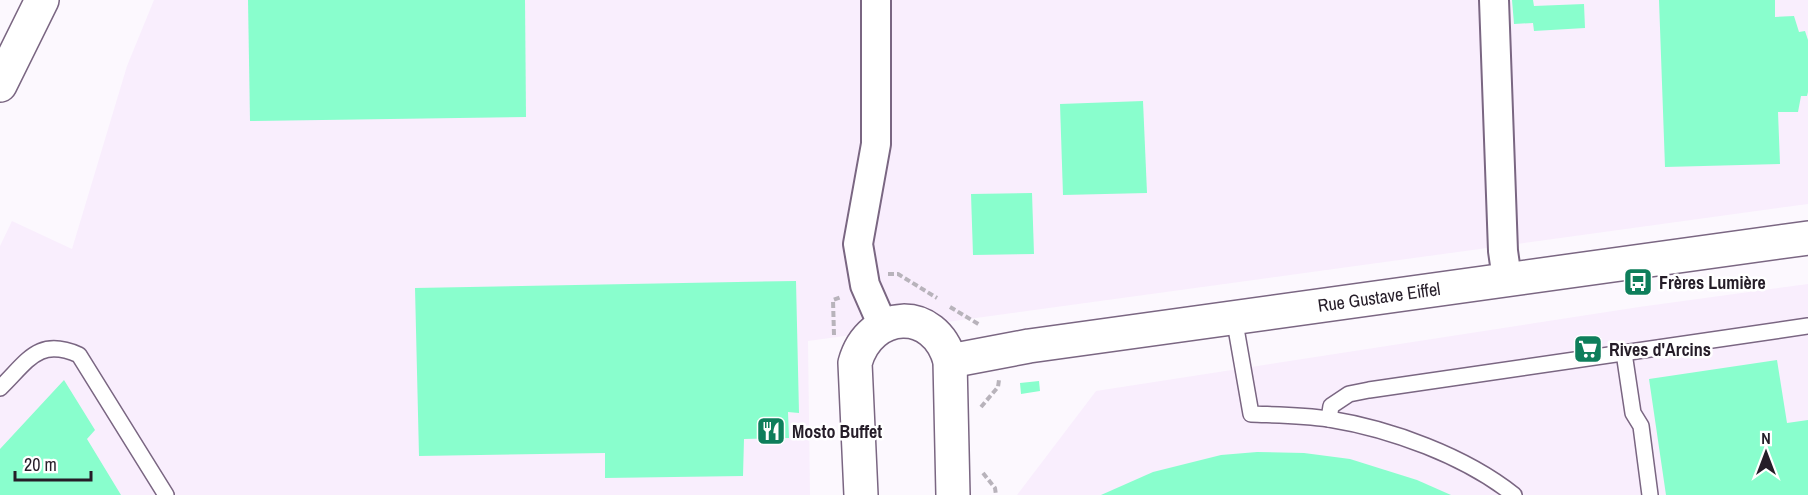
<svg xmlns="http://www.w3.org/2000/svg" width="1808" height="495" font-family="'Archivo Narrow',sans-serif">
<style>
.built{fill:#f9eefd}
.building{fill:#89fecd}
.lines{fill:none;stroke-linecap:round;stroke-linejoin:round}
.lane-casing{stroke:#7a6682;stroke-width:18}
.street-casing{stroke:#7a6682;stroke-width:32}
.secondary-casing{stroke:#7a6682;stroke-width:36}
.highway-casing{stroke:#7a6682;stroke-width:36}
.path{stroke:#b8b3bb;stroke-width:4;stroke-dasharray:6 3;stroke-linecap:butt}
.lane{stroke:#fff;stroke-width:15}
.street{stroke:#fff;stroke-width:28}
.secondary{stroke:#fff;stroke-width:33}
.highway{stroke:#fff;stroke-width:33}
.labels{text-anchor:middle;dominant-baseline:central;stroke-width:5;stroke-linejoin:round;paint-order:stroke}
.poi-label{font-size:18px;font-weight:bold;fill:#251d28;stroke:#fff;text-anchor:start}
.street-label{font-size:18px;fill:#251d28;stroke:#fff}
</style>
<rect width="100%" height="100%" fill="#fcf8fe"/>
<g class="built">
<polygon points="154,0 1808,0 1808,204 808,341 810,495 0,495 0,246 12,221 72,249 127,66"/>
<polygon points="1808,284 1808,495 1017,495 1096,391 1639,307"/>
</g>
<g class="building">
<polygon points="248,0 525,0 526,117 250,121"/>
<polygon points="1512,0 1533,0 1534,6 1584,4 1585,28 1534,31 1533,23 1514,24"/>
<polygon points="1659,0 1775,0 1775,17 1794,16 1799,32 1805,31 1808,40 1808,92 1807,96 1801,96 1798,112 1778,112 1780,164 1665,167"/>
<polygon points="1143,101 1147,193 1063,195 1060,104"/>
<polygon points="1032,193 1034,254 973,255 971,194"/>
<polygon points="796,281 799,413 788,412 789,438 744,439 743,476 605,478 605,453 419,456 415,288"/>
<polygon points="1777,360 1787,423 1808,420 1808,495 1666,495 1649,379"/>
<polygon points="64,380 95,430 87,439 121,495 0,495 0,449"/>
<polygon points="1039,381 1040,391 1021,394 1020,383"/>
<polygon points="1257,452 1304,453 1350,459 1417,480 1451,495 1101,495 1153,472 1221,455"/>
</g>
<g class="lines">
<g class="lane-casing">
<g id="lane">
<path d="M1234,317L1251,414C1276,415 1303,415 1329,419C1391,429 1465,456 1514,495"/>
<polyline points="1624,353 1633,413 1641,426 1650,495"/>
<path d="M0,388C28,361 38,337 79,355L166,495"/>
<polyline points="1329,419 1331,406 1349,394 1369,390 1808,326"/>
</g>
</g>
<g class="street-casing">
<g id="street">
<polyline points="876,0 876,144 858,244 865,285 883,326"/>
<polyline points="1494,0 1503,251 1507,279"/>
</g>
</g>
<g class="secondary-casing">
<g id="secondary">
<polyline points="950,361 1029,346 1808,238"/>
<path d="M861,495L855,363C870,309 935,306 950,361L953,495"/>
</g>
</g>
<g class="highway-casing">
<polyline id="highway" points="0,85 42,0"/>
</g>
<g class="path">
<polyline points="888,274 898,274 937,298"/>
<polyline points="950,307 980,325"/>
<polyline points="834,335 833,300 841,297"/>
<polyline points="981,407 998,387 999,380"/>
<polyline points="983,473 995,488 996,495"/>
</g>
<use href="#lane" class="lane"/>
<use href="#street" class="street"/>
<use href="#secondary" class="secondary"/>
<use href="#highway" class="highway"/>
</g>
<defs>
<g id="bus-square" transform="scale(1.5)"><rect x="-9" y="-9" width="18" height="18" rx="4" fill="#0e7e5b" stroke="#fff"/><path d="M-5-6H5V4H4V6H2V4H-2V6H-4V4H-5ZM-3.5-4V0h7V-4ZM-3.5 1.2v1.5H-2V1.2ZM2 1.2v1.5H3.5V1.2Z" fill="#fff"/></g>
<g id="supermarket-square" transform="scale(1.5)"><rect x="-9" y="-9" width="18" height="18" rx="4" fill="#0e7e5b" stroke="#fff"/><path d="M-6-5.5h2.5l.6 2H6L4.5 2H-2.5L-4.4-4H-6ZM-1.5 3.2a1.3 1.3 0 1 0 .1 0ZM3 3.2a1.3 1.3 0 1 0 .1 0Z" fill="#fff"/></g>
<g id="restaurant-square" transform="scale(1.5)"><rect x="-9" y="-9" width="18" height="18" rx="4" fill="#0e7e5b" stroke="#fff"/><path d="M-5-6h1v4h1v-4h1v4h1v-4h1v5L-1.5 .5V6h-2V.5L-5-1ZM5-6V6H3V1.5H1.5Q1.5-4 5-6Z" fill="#fff"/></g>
</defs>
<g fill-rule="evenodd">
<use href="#bus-square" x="1638" y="282"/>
<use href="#supermarket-square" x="1588" y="349"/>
<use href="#restaurant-square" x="771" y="431"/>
</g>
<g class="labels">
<g class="poi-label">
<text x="1659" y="282">Frères Lumière</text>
<text x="1609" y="349">Rives d'Arcins</text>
<text x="792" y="431">Mosto Buffet</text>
</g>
<g class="street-label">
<text transform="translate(1379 297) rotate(-8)">Rue Gustave Eiffel</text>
</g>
</g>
<g transform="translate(1766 453)" stroke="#ffffff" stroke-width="4.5" paint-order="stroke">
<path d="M0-4.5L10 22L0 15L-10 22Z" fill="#251d28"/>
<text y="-9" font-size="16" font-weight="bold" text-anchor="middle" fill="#251d28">N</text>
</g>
<path d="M15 471v9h76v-9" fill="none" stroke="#251d28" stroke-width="3"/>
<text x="24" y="471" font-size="18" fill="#251d28" stroke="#ffffff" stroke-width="4.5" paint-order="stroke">20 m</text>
</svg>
